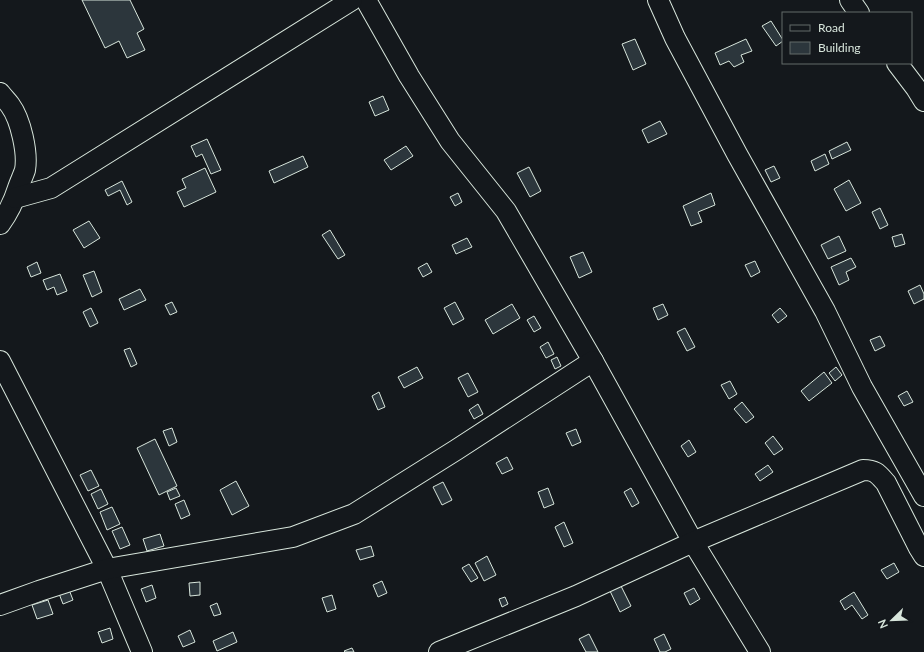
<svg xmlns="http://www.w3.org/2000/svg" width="924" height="652" font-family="Lato,sans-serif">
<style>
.building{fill:#2c363c;stroke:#d8e6dc}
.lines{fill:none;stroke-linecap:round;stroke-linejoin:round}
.minor-casing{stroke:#d8e6dc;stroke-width:22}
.minor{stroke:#14181c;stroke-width:20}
</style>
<rect width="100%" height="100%" fill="#14181c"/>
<g class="building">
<polygon points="82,0 130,0 144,29 137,33 145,50 127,58 119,41 105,48"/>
<polygon points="771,21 783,40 783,41 776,46 762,26"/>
<polygon points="635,39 646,64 633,70 622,44"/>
<polygon points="746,39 752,51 741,55 744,62 734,67 729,61 720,65 715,53"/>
<polygon points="383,96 389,110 375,116 369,102"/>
<polygon points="660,121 667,134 648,143 642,130"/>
<polygon points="207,139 221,170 211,174 202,154 196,157 191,146"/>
<polygon points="847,142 851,150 832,159 829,151"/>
<polygon points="406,146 413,156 391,170 384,160"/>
<polygon points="825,154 829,164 815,171 811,161"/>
<polygon points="303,156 308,167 274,183 269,171"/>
<polygon points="774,166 780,178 771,182 765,170"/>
<polygon points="529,167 541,191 530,197 517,173"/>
<polygon points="205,168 216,192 184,207 177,192 186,188 182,179"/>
<polygon points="849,180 861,203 846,211 834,189"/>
<polygon points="122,181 132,202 127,205 120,190 108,196 105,190"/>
<polygon points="458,193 462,202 455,206 450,197"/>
<polygon points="711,193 715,205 698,212 702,222 691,226 683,206"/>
<polygon points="880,208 888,225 880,229 872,212"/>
<polygon points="89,221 100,238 84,248 73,230"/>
<polygon points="330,230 345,255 338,259 322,235"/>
<polygon points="902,234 905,244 895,247 892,237"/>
<polygon points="839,236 846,251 828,259 821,245"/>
<polygon points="467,238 472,247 456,254 452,245"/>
<polygon points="583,252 592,272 579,278 570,257"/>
<polygon points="851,258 856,267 846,272 849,280 839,285 831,267"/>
<polygon points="755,261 760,272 751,277 745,265"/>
<polygon points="37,262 41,273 31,277 27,267"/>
<polygon points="427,263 432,272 423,277 418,268"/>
<polygon points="94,271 102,292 92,297 83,275"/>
<polygon points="60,274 67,291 57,295 54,287 47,290 43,280"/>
<polygon points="920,285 924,294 924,299 914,304 908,291"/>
<polygon points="140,289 146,300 124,310 119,299"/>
<polygon points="172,302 177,312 170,315 165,305"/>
<polygon points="455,302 464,319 453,325 444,308"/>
<polygon points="512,304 520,318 493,334 485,320"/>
<polygon points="663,304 668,315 658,320 653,308"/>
<polygon points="91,308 98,323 90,327 83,312"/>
<polygon points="780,308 787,316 778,323 772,315"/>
<polygon points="534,316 541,328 534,332 527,320"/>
<polygon points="685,328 695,347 687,351 677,332"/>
<polygon points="880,336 885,346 875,351 870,340"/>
<polygon points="548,342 554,354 546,358 540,347"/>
<polygon points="130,348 137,364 131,367 124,350"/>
<polygon points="557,357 561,366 555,369 551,360"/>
<polygon points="417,367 423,378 404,388 398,377"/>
<polygon points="836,367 842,375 835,381 829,373"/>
<polygon points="824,372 832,383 809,401 801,391"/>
<polygon points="468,373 478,392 468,397 458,378"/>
<polygon points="730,381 737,394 729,399 721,385"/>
<polygon points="907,391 913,402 904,406 898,396"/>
<polygon points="379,392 385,407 378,410 372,396"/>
<polygon points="742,402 754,417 746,423 734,409"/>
<polygon points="478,404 483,414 474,419 469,410"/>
<polygon points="172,428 177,442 169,446 163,431"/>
<polygon points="576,429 581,442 572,446 566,433"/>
<polygon points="773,436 783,449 774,455 765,443"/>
<polygon points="155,439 177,486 159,495 137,448"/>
<polygon points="689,440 696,452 688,457 681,446"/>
<polygon points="507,457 513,469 502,474 496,463"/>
<polygon points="768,465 773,472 760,481 755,474"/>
<polygon points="91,470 99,486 88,491 80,475"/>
<polygon points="236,481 249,506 232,515 220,490"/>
<polygon points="443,482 452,500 442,505 433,487"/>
<polygon points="176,488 180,496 170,500 167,492"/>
<polygon points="548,488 554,504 544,508 538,492"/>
<polygon points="631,488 639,503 632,507 624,492"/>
<polygon points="101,489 108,504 98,509 91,494"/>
<polygon points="184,500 190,515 181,519 175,504"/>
<polygon points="112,507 120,524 107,530 100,512"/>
<polygon points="564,522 573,543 564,547 555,527"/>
<polygon points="122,527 130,545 120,549 112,531"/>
<polygon points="160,534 164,546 147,551 143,539"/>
<polygon points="371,546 374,556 360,560 356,550"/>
<polygon points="487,556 496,575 484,581 475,563"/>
<polygon points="894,563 899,572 887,579 881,570"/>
<polygon points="469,564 478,578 471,582 462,568"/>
<polygon points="382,581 387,593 378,597 373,585"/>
<polygon points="200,582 200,595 190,596 189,583"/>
<polygon points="152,585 156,598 146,602 141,589"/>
<polygon points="621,586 631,606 620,612 610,591"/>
<polygon points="68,587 73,600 63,604 58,591"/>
<polygon points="694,588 700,599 690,605 684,593"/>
<polygon points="854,592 868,615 862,619 852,605 845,610 840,601"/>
<polygon points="332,595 336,609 327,612 322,598"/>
<polygon points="505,597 508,604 502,607 499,599"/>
<polygon points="48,600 53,614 37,619 32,605"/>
<polygon points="217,603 221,614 214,616 210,606"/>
<polygon points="110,628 113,639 102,643 98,632"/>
<polygon points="190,630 195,642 183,647 178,636"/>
<polygon points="233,632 237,642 217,651 213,641"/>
<polygon points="589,634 598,652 586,652 579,639"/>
<polygon points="664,634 671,649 665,652 660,652 654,639"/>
<polygon points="352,648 354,652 345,652 344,651"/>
</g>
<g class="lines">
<g class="minor-casing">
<g id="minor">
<polyline points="366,0 409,76 450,141 506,211 593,361 693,542 760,652"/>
<polyline points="658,0 675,38 737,154 825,311 862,387 924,496"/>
<polyline points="850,0 859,13"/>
<polyline points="897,63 916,88 924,101"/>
<path d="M0,93C3,97 7,101 10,105C21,120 28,153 25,170C23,176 20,182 18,188C14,201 8,213 0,224"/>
<polyline points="15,198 51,188 352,0"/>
<polyline points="0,361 107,569 142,652"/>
<polyline points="0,605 39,591 107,569 293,537 354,514 456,450 593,361"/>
<path d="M439,652L576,596L693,542L863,470C876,470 878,474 886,483L919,548L924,556"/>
</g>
</g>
<use href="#minor" class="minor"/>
</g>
<rect x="782" y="12" width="130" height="52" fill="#14181c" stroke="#626a69"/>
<rect x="790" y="25" width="20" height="6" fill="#14181c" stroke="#626a69"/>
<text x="818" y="32" font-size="12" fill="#d8e6dc">Road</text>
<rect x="790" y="42" width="20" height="12" fill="#2c363c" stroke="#626a69"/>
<text x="818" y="52" font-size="12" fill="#d8e6dc">Building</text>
<g transform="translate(892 620) rotate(247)" stroke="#14181c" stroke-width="3" paint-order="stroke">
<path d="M0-3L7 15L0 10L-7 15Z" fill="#d8e6dc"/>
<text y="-6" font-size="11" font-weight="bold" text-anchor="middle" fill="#d8e6dc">N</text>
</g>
</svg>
